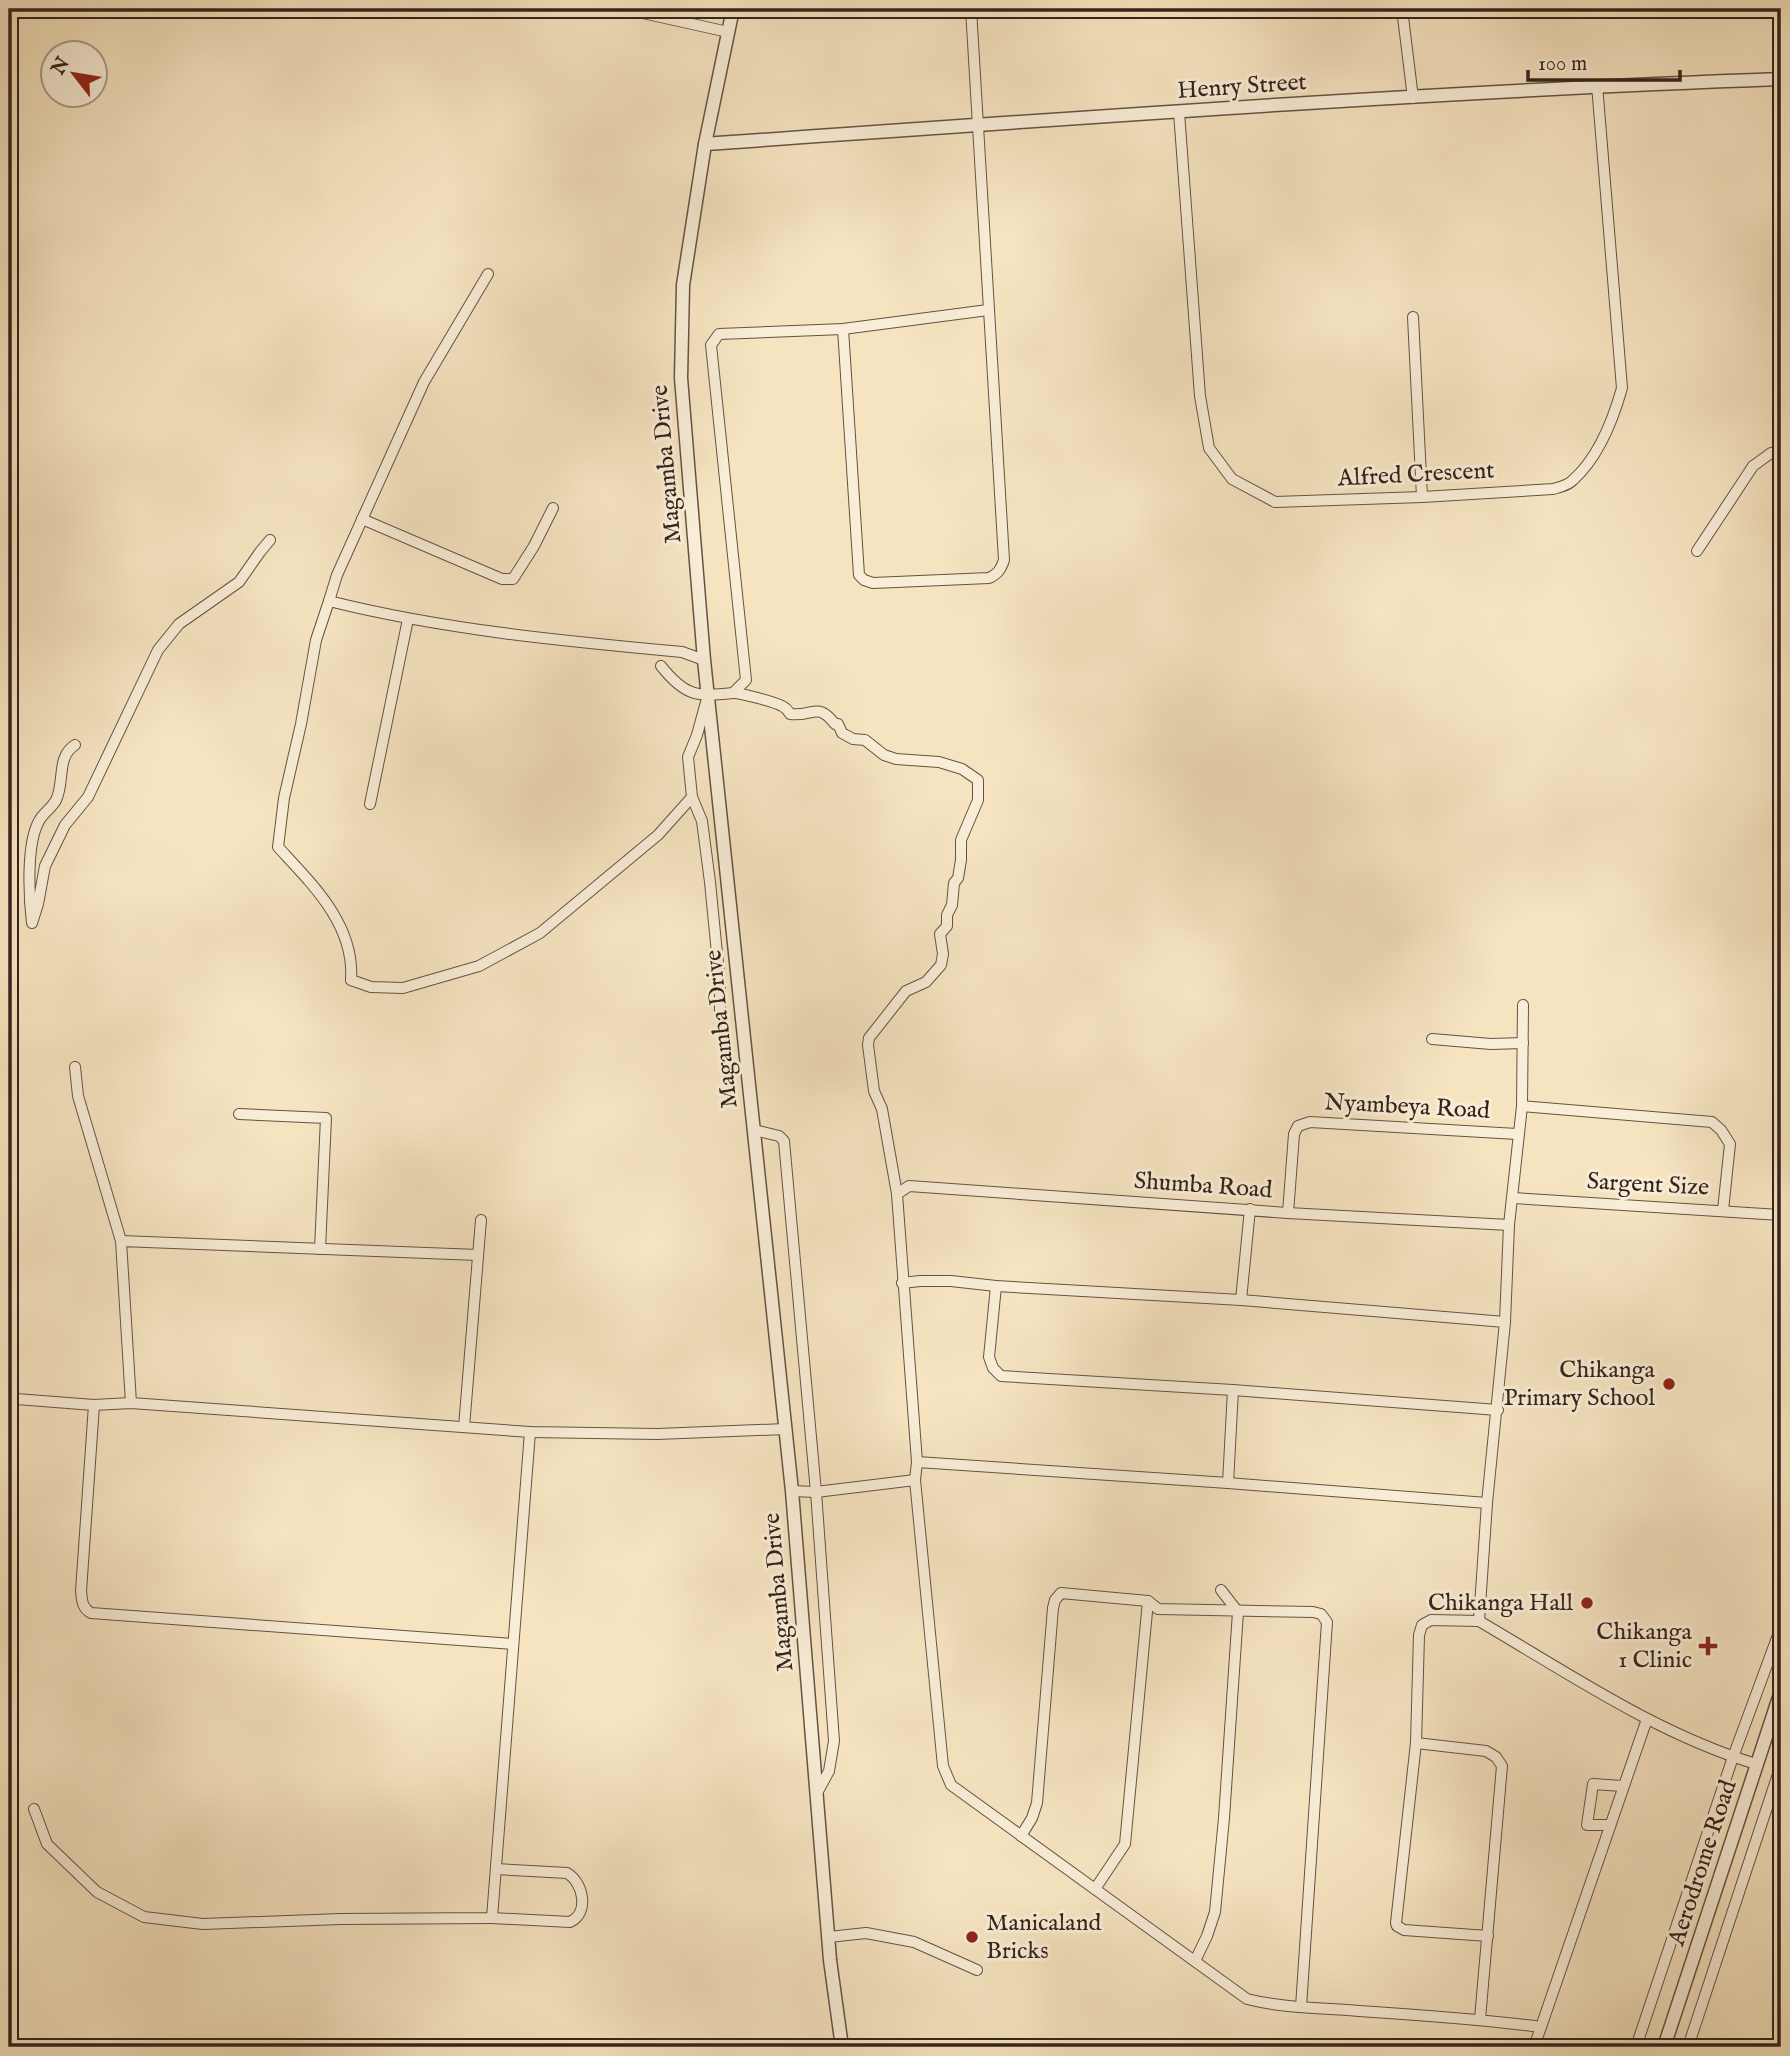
<svg xmlns="http://www.w3.org/2000/svg" width="1790" height="2056" font-family="'IM FELL English',serif">
<style>
.lines{fill:none;stroke-linecap:round;stroke-linejoin:round}
.minor-casing{stroke:#645344;stroke-width:12}
.tertiary-casing{stroke:#645344;stroke-width:15}
.minor{stroke:#f9edd7;stroke-width:10}
.tertiary{stroke:#f9edd7;stroke-width:12}
.poi-dot{fill:#8f2418;stroke:#f9edd7;stroke-width:2.5}
.labels{text-anchor:middle;dominant-baseline:central;stroke-width:6;stroke-linejoin:round;paint-order:stroke}
.street-label{font-size:24px;fill:#34231b;stroke:#f9edd7}
.poi-label{font-size:24px;fill:#34231b;stroke:#f9edd7;text-anchor:end}
</style>
<rect width="100%" height="100%" fill="#f6e4c1"/>
<filter id="stains"><feTurbulence type="fractalNoise" baseFrequency=".00286" numOctaves="4"/><feColorMatrix values="0 0 0 0 .2 0 0 0 0 .09 0 0 0 0 .02 0 0 0 .5 -.17"/></filter>
<radialGradient id="worn" r=".72"><stop offset=".6" stop-color="#630" stop-opacity="0"/><stop offset="1" stop-color="#630" stop-opacity=".3"/></radialGradient>
<g class="lines">
<g class="minor-casing">
<g id="minor">
<polyline points="625,9 728,32"/>
<polyline points="1402,9 1413,98"/>
<path d="M1179,112L1200,396L1209,448L1232,479L1275,502L1422,497L1553,489C1560,487 1569,485 1573,480C1599,457 1613,420 1622,388L1597,85"/>
<path d="M488,274L424,382L337,575L329,601C445,630 563,641 682,652L704,660"/>
<polyline points="1413,317 1422,497"/>
<path d="M843,329L859,575L864,580L873,583L989,578C998,574 1001,569 1004,560L971,9"/>
<polyline points="362,519 502,579 513,579 534,546 553,508"/>
<polyline points="1697,551 1753,466 1771,453 1781,453"/>
<path d="M329,601L316,640L301,724L284,798L278,847C313,885 355,925 351,980L371,987L403,988L479,966L540,933L658,835L692,797L688,757L697,735L706,702"/>
<path d="M661,666C685,696 696,697 733,693L746,680L711,345L719,334L843,329L988,310"/>
<path d="M733,693C741,693 775,702 782,706C786,708 788,710 790,714C813,717 817,701 835,724H838L842,733L853,739L865,740L884,755L896,759L939,762L962,769L978,780V800L961,840V860L958,878L954,883L952,905L947,915V926L940,934L943,954L941,965L926,982L906,991L869,1038L868,1045L874,1091L882,1109L897,1194L917,1462L915,1480L943,1766L951,1785L1247,1999C1283,2008 1322,2008 1359,2011C1420,2015 1480,2019 1541,2027L1647,1719"/>
<path d="M75,745C56,757 65,782 56,800C52,808 43,813 39,821C26,844 29,898 32,923L38,904L45,866L65,825L88,797L158,650L179,624L239,582L260,552L270,540"/>
<polyline points="692,797 702,821 710,882 720,984 720,1010"/>
<polyline points="370,804 408,619"/>
<path d="M1523,1005L1522,1106L1509,1225L1505,1322L1487,1503L1479,1621C1568,1673 1657,1734 1756,1764"/>
<polyline points="1432,1039 1491,1044 1523,1043"/>
<polyline points="75,1067 78,1096 121,1241"/>
<polyline points="1522,1106 1712,1122 1721,1130 1730,1144 1723,1210"/>
<polyline points="239,1114 326,1118 320,1249"/>
<polyline points="754,1130 779,1136 784,1141 816,1492 834,1741 829,1771 817,1793"/>
<polyline points="897,1194 909,1186 1288,1213 1509,1225"/>
<polyline points="1513,1198 1781,1215"/>
<polyline points="1288,1213 1294,1134 1298,1126 1310,1122 1517,1134"/>
<polyline points="902,1283 920,1281 951,1281 996,1286 1241,1300 1505,1322"/>
<polyline points="996,1286 989,1357 993,1368 1001,1376 1233,1390 1498,1410"/>
<polyline points="1241,1300 1250,1209"/>
<polyline points="9,1390 10,1394 16,1399 94,1405 131,1403 530,1432 657,1434 786,1429"/>
<polyline points="131,1403 121,1241 478,1255"/>
<path d="M94,1405L81,1591C82,1601 82,1608 91,1613L513,1644"/>
<polyline points="464,1427 481,1220"/>
<polyline points="917,1462 1228,1483 1487,1503"/>
<polyline points="1228,1483 1233,1390"/>
<polyline points="792,1491 816,1492 915,1480"/>
<polyline points="1479,1621 1431,1620 1422,1625 1419,1635 1416,1743 1486,1751 1496,1757 1502,1766 1480,2019"/>
<polyline points="1416,1743 1396,1923 1397,1926 1404,1930 1488,1936"/>
<polyline points="34,1809 47,1844 97,1892 144,1917 203,1924 341,1919 492,1918 530,1432"/>
<polyline points="1609,1825 1587,1825 1593,1784 1622,1786"/>
<polyline points="1021,1836 1032,1818 1037,1803 1053,1608 1055,1600 1061,1593 1148,1601 1158,1609 1313,1612 1321,1614 1327,1622 1301,2007"/>
<polyline points="1095,1889 1125,1844 1148,1601"/>
<path d="M492,1918L570,1922C590,1913 583,1882 567,1873L496,1869"/>
<polyline points="829,1937 866,1933 914,1942 977,1970"/>
<polyline points="1195,1961 1207,1936 1215,1912 1224,1818 1238,1612 1221,1590"/>
<polyline points="1534,2047 1541,2027"/>
<polyline points="1636,2047 1733,1757 1781,1627"/>
<polyline points="1688,2047 1781,1765"/>
</g>
</g>
<g class="tertiary-casing">
<g id="tertiary">
<polyline points="733,9 705,144 683,285 681,378 704,660 792,1491 830,1960 842,2047"/>
<path d="M705,144C1064,119 1422,92 1781,79"/>
<polyline points="1664,2047 1781,1691"/>
</g>
</g>
<use href="#minor" class="minor"/>
<use href="#tertiary" class="tertiary"/>
</g>
<g class="poi-dot">
<circle cx="1669" cy="1384" r="7"/>
<circle cx="1587" cy="1603" r="7"/>
<path d="M1704.5 1635.5h7v7h7v7h-7v7h-7v-7h-7v-7h7z"/>
<circle cx="972" cy="1937" r="7"/>
</g>
<g class="labels">
<g class="street-label">
<text transform="translate(1242 87) rotate(-4)">Henry Street</text>
<text transform="translate(667 464) rotate(-95)">Magamba Drive</text>
<text transform="translate(1416 475) rotate(-3)">Alfred Crescent</text>
<text transform="translate(722 1029) rotate(-96)">Magamba Drive</text>
<text transform="translate(1407 1107) rotate(3)">Nyambeya Road</text>
<text transform="translate(1648 1185) rotate(3)">Sargent Size</text>
<text transform="translate(1203 1186) rotate(4)">Shumba Road</text>
<text transform="translate(779 1592) rotate(-95)">Magamba Drive</text>
<text transform="translate(1703 1863) rotate(-72)">Aerodrome Road</text>
</g>
<g class="poi-label">
<text x="1655" y="1370">Chikanga<tspan x="1655" dy="28">Primary School</tspan></text>
<text x="1573" y="1603">Chikanga Hall</text>
<text x="1692" y="1632">Chikanga<tspan x="1692" dy="28">1 Clinic</tspan></text>
<text x="986" y="1923" text-anchor="start">Manicaland<tspan x="986" dy="28">Bricks</tspan></text>
</g>
</g>
<rect width="1790" height="2056" fill="none" stroke="#f6e4c1" stroke-width="35"/>
<rect x="10" y="10" width="1769" height="2035" fill="none" stroke="#34231b" stroke-width="3.5"/>
<rect x="18" y="18" width="1755" height="2021" fill="none" stroke="#34231b" stroke-width="2"/>
<g transform="translate(74 74) rotate(301)"><circle r="33" fill="#f9edd7" stroke="#aa9c8c" stroke-width="2"/>
<path d="M0-5L12 26L0 18L-12 26Z" fill="#8f2418"/>
<text y="-10" font-size="19" font-weight="bold" text-anchor="middle" fill="#34231b">N</text>
</g>
<path d="M1528 70v10h152v-10" fill="none" stroke="#34231b" stroke-width="3.5"/>
<text x="1538" y="70" font-size="21" fill="#34231b" stroke="#f9edd7" stroke-width="5" paint-order="stroke">100 m</text>
<rect width="100%" height="100%" filter="url(#stains)"/>
<rect width="100%" height="100%" fill="url(#worn)"/>
</svg>
